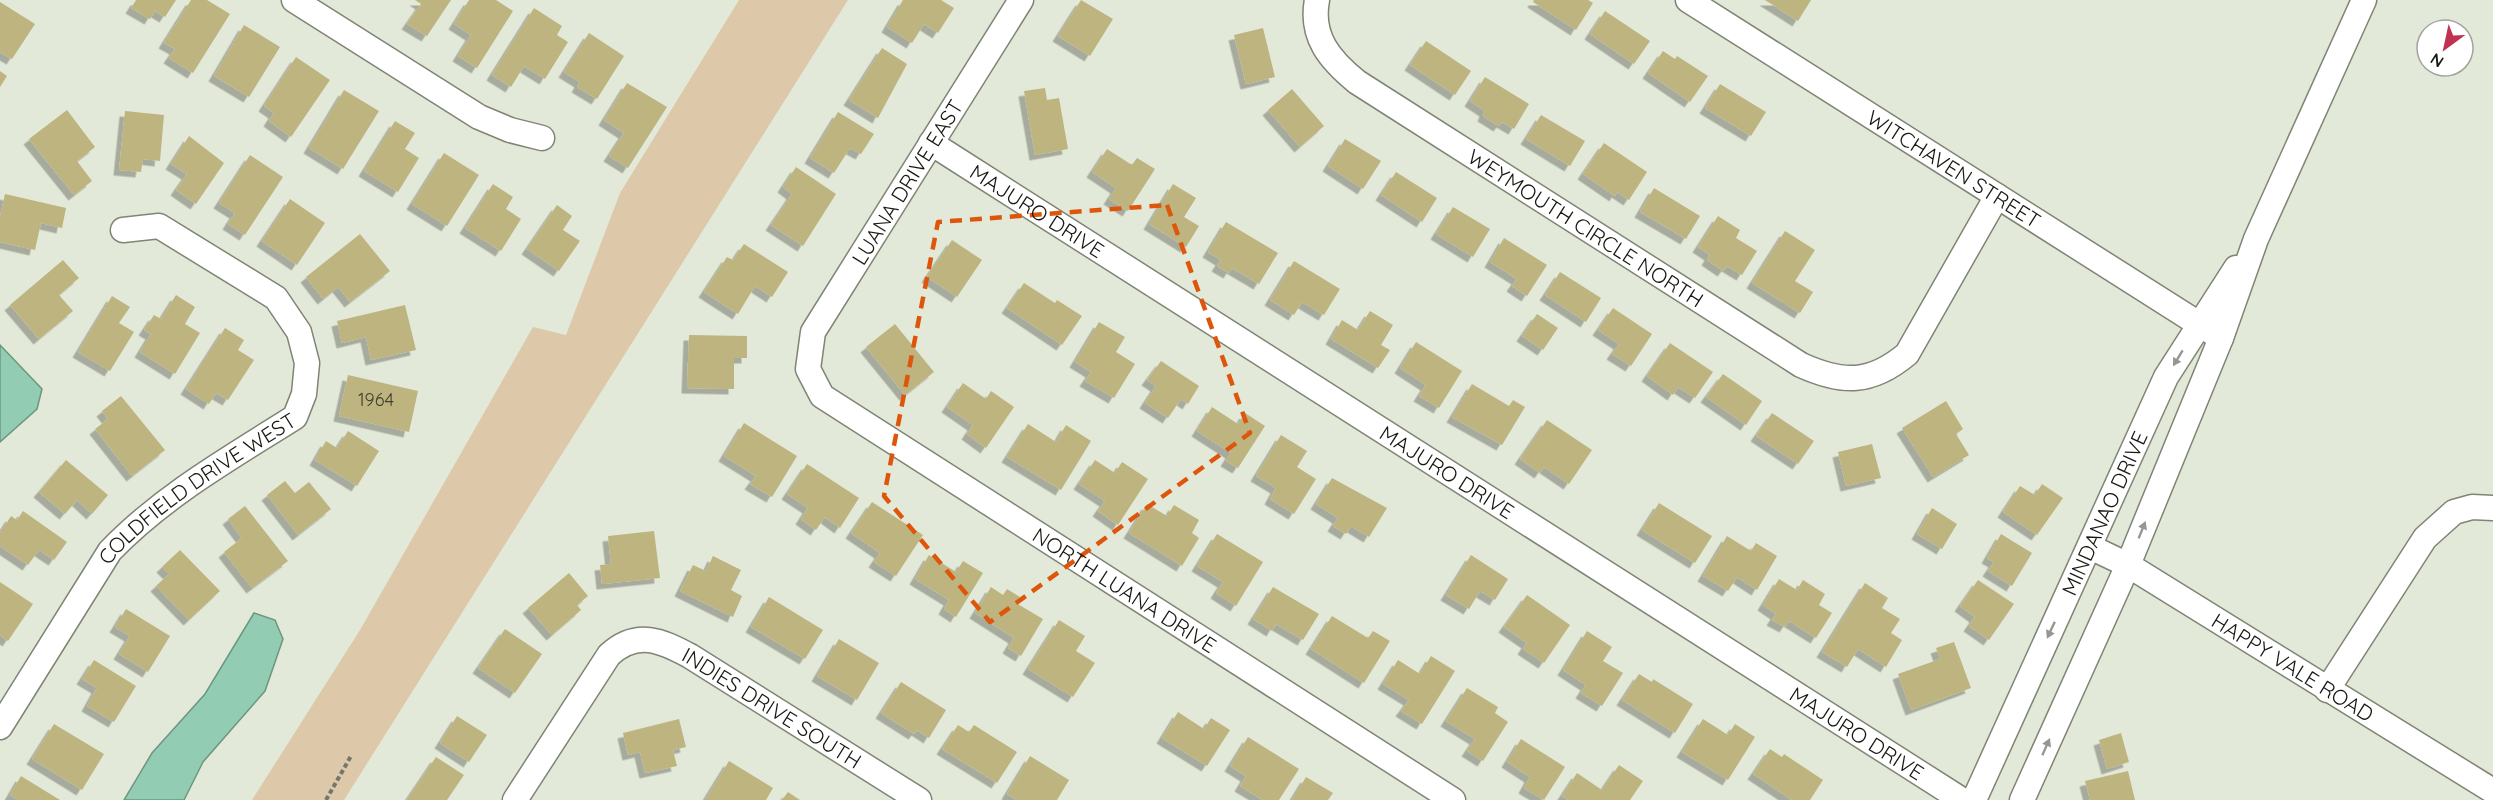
<svg xmlns="http://www.w3.org/2000/svg" width="2493" height="800" font-family="Quicksand,sans-serif">
<style>
.green{fill:#ddc8a9}
.water{fill:#92ccb2;stroke:#6d9682;stroke-width:1.5}
.building{fill:#bdb480;filter:url(#shadow)}
.lines{fill:none;stroke-linecap:round;stroke-linejoin:round}
.minor-casing{stroke:#7f8474;stroke-width:27}
.path{stroke:#73776c;stroke-width:4;stroke-dasharray:4.5 3;stroke-linecap:butt}
.minor{stroke:#fff;stroke-width:24}
.oneway{fill:#969794}
.marked{fill:none;stroke:#de560c;stroke-width:4.5;stroke-dasharray:12 8;stroke-linejoin:round}
.labels{text-anchor:middle;dominant-baseline:central;stroke-width:6;stroke-linejoin:round;paint-order:stroke}
.number-label{font-size:18px;fill:#403f2e}
.street-label{font-size:21px;fill:#161812;stroke:#fff}
</style>
<defs>
<filter id="shadow"><feDropShadow dx="-5.5" dy="5.5" stdDeviation="0" flood-color="#0004"/></filter>
</defs>
<rect width="100%" height="100%" fill="#e3e9d8"/>
<polygon class="green" points="739,0 848,0 344,800 252,800 360,630 533,327 566,335 620,193"/>
<g class="water">
<polygon points="0,345 42,389 37,409 0,442"/>
<polygon points="254,613 275,620 283,639 265,691 203,762 184,800 124,800 152,753 205,694"/>
</g>
<g class="building">
<polygon points="136,0 176,0 165,17 155,11 150,19 131,8"/>
<polygon points="191,0 207,0 230,14 193,73 169,58 175,49 164,43"/>
<polygon points="415,0 451,0 427,36 407,24 421,4"/>
<polygon points="469,0 496,0 513,11 477,68 458,56 471,35 454,24"/>
<polygon points="903,0 941,0 954,8 938,33 924,24 912,43 887,27"/>
<polygon points="1081,0 1113,19 1090,56 1058,36"/>
<polygon points="1534,0 1588,0 1593,3 1576,30 1533,2"/>
<polygon points="1765,0 1811,0 1798,21"/>
<polygon points="0,2 35,24 12,59 0,52"/>
<polygon points="534,8 562,26 557,35 568,42 545,79 524,66 511,87 492,75"/>
<polygon points="1605,11 1650,41 1634,64 1590,34"/>
<polygon points="244,25 280,47 249,97 214,76"/>
<polygon points="1263,28 1275,77 1246,84 1234,35"/>
<polygon points="589,33 624,56 597,99 577,87 580,82 564,72"/>
<polygon points="1426,41 1471,71 1455,95 1410,65"/>
<polygon points="882,48 907,64 878,118 849,100"/>
<polygon points="1663,51 1675,59 1677,56 1708,76 1690,102 1648,73"/>
<polygon points="296,57 330,80 291,137 269,121 274,113 264,106"/>
<polygon points="0,71 7,76 0,87"/>
<polygon points="1485,77 1529,104 1514,129 1502,122 1499,126 1483,116 1485,111 1470,101"/>
<polygon points="627,83 667,107 628,168 609,156 624,133 604,120"/>
<polygon points="1720,84 1766,112 1751,136 1705,108"/>
<polygon points="1045,88 1047,100 1059,98 1068,149 1035,155 1024,91"/>
<polygon points="1292,89 1324,126 1300,147 1268,110"/>
<polygon points="344,90 379,111 343,169 309,148"/>
<polygon points="67,110 95,147 77,161 92,181 74,195 29,139"/>
<polygon points="125,111 164,115 160,161 143,159 141,172 119,170"/>
<polygon points="838,112 874,134 861,154 850,148 834,173 810,158"/>
<polygon points="1541,115 1585,141 1570,166 1526,139"/>
<polygon points="395,121 415,133 405,149 419,158 398,192 364,171"/>
<polygon points="189,136 224,163 196,204 176,190 187,174 171,164"/>
<polygon points="1345,139 1381,161 1363,189 1328,166"/>
<polygon points="1604,143 1647,172 1629,200 1617,192 1615,196 1583,174"/>
<polygon points="1107,149 1132,165 1137,158 1155,169 1128,211 1109,199 1116,188 1092,172"/>
<polygon points="444,153 479,175 447,226 412,204"/>
<polygon points="250,155 283,177 245,235 228,224 235,213 219,203"/>
<polygon points="796,167 836,194 803,246 771,225 792,194 783,187"/>
<polygon points="1396,172 1437,198 1422,222 1381,195"/>
<polygon points="493,184 513,197 506,209 521,219 501,251 465,228"/>
<polygon points="1173,184 1196,198 1184,217 1199,226 1186,247 1149,224"/>
<polygon points="1654,188 1700,216 1686,239 1640,212"/>
<polygon points="5,194 66,208 62,228 41,223 35,250 0,242 0,217"/>
<polygon points="290,199 325,223 297,265 262,241"/>
<polygon points="557,205 572,216 563,230 580,241 559,271 527,249"/>
<polygon points="1453,207 1490,229 1473,257 1436,234"/>
<polygon points="1718,216 1740,230 1736,238 1757,251 1742,275 1727,266 1723,271 1707,260 1710,255 1698,247"/>
<polygon points="1226,222 1278,253 1259,284 1232,268 1229,273 1217,266 1221,260 1208,252"/>
<polygon points="1785,231 1815,250 1795,281 1813,292 1800,313 1752,283"/>
<polygon points="360,234 390,271 350,302 338,287 323,299 306,277"/>
<polygon points="1504,238 1547,265 1527,296 1512,286 1517,279 1490,262"/>
<polygon points="952,240 982,260 957,297 927,277"/>
<polygon points="744,244 788,272 772,297 755,286 738,314 704,292 727,257 733,260"/>
<polygon points="63,260 79,278 59,295 73,311 39,339 10,305"/>
<polygon points="1294,261 1340,289 1324,315 1302,302 1294,315 1270,300"/>
<polygon points="1560,272 1601,298 1586,322 1545,295"/>
<polygon points="1024,283 1055,303 1057,300 1082,316 1062,345 1007,308"/>
<polygon points="176,295 195,307 185,324 200,333 175,374 140,352 151,334 144,330 154,315 161,319"/>
<polygon points="112,296 130,307 119,323 134,332 110,371 78,352"/>
<polygon points="405,305 416,350 371,360 366,337 342,343 337,321"/>
<polygon points="1613,308 1652,334 1631,366 1612,354 1619,344 1598,330"/>
<polygon points="1370,311 1393,325 1381,345 1390,350 1378,368 1331,339 1342,320 1358,330"/>
<polygon points="1537,314 1558,328 1543,350 1522,336"/>
<polygon points="1099,322 1125,337 1116,352 1135,364 1114,398 1085,381 1091,372 1075,362"/>
<polygon points="895,324 934,372 905,395 866,347"/>
<polygon points="225,328 244,340 238,350 254,360 228,400 216,393 209,404 186,389"/>
<polygon points="689,335 747,336 747,358 734,358 734,389 687,388"/>
<polygon points="1416,342 1462,371 1439,408 1419,396 1426,385 1400,368"/>
<polygon points="1670,343 1713,372 1695,398 1678,387 1673,395 1647,376"/>
<polygon points="1161,361 1199,386 1188,404 1181,399 1168,418 1145,403 1156,386 1147,380"/>
<polygon points="1723,374 1762,401 1746,425 1706,397"/>
<polygon points="348,375 418,391 409,432 339,416"/>
<polygon points="963,383 986,399 991,391 1014,407 986,448 967,434 973,425 947,407"/>
<polygon points="1472,384 1509,406 1513,400 1525,407 1502,445 1452,417"/>
<polygon points="121,396 165,450 132,476 95,429 108,419 102,411"/>
<polygon points="1946,401 1963,429 1956,434 1969,455 1933,477 1902,428"/>
<polygon points="1212,407 1238,424 1245,413 1265,426 1238,468 1226,461 1231,453 1197,431"/>
<polygon points="1772,413 1814,441 1798,464 1756,436"/>
<polygon points="1547,420 1592,450 1569,484 1544,467 1540,473 1520,459"/>
<polygon points="744,423 797,456 772,497 750,484 756,476 724,456"/>
<polygon points="1028,424 1056,442 1066,425 1091,441 1061,490 1007,457"/>
<polygon points="348,431 379,451 357,486 315,460 326,441 337,448"/>
<polygon points="1281,435 1307,451 1297,467 1316,479 1294,514 1270,499 1276,488 1256,476"/>
<polygon points="1872,444 1881,478 1846,486 1838,452"/>
<polygon points="66,460 108,495 92,514 77,500 65,514 39,492"/>
<polygon points="1095,460 1115,473 1122,462 1148,479 1118,525 1098,511 1105,501 1079,484"/>
<polygon points="807,464 859,498 840,528 825,517 816,530 801,519 808,508 787,494"/>
<polygon points="1332,478 1387,508 1369,537 1351,526 1346,534 1333,526 1338,518 1316,504"/>
<polygon points="285,481 295,493 309,482 331,509 298,535 267,495"/>
<polygon points="2042,484 2063,498 2037,535 2003,512 2020,486 2035,495"/>
<polygon points="872,502 923,535 896,576 874,562 880,553 851,533"/>
<polygon points="1659,503 1712,536 1695,563 1642,530"/>
<polygon points="1147,504 1167,516 1174,505 1199,520 1192,533 1199,538 1182,566 1129,533"/>
<polygon points="245,506 288,561 252,588 224,552 242,538 228,519"/>
<polygon points="1932,508 1957,524 1942,549 1917,534"/>
<polygon points="23,511 67,542 54,560 39,550 28,565 0,546 0,533 11,516 17,520"/>
<polygon points="654,531 660,578 602,584 600,565 611,564 608,536"/>
<polygon points="1217,534 1263,562 1236,606 1216,593 1223,582 1197,566"/>
<polygon points="2001,534 2032,553 2012,586 1988,571 1994,562 1987,558"/>
<polygon points="1727,536 1751,551 1756,543 1777,556 1757,590 1737,577 1728,591 1703,576"/>
<polygon points="180,550 220,591 189,620 156,586 169,574 162,567"/>
<polygon points="929,555 956,572 963,561 983,573 956,617 944,609 949,600 915,579"/>
<polygon points="1471,555 1508,579 1495,600 1480,591 1469,609 1446,595"/>
<polygon points="713,556 741,570 731,590 742,596 733,617 680,591 693,565 706,571"/>
<polygon points="569,573 588,596 577,605 581,610 552,635 528,608"/>
<polygon points="1779,579 1797,590 1803,580 1825,594 1819,605 1832,613 1816,638 1789,621 1785,627 1772,620 1776,614 1763,605"/>
<polygon points="1978,580 2014,604 1989,640 1969,626 1975,617 1960,606"/>
<polygon points="0,582 33,604 8,641 0,635"/>
<polygon points="1865,583 1888,598 1882,608 1900,619 1891,633 1902,640 1886,667 1858,649 1847,667 1822,652"/>
<polygon points="991,587 1003,595 1007,589 1020,597 1016,603 1043,619 1021,656 1008,648 1014,638 975,613"/>
<polygon points="1273,587 1319,614 1303,640 1276,624 1272,631 1253,619"/>
<polygon points="1527,595 1570,625 1544,663 1523,649 1527,643 1504,627"/>
<polygon points="769,597 823,630 805,659 751,627"/>
<polygon points="126,609 170,636 148,672 119,654 130,636 115,627"/>
<polygon points="1332,616 1368,638 1373,631 1390,641 1364,683 1311,649"/>
<polygon points="1059,620 1085,636 1076,651 1095,663 1073,697 1028,669"/>
<polygon points="505,629 542,654 515,693 478,668"/>
<polygon points="1587,631 1612,647 1603,661 1623,673 1602,706 1581,693 1586,685 1563,670"/>
<polygon points="839,639 879,663 857,700 817,676"/>
<polygon points="1954,642 1971,688 1911,710 1898,674 1940,659 1936,648"/>
<polygon points="1431,656 1455,671 1422,724 1401,711 1409,700 1383,684 1398,660 1420,674"/>
<polygon points="94,660 136,686 114,722 87,706 97,688 82,679"/>
<polygon points="1639,674 1652,682 1653,679 1693,704 1675,733 1622,700"/>
<polygon points="901,682 946,710 929,738 917,730 914,734 881,713"/>
<polygon points="1467,688 1498,707 1495,713 1508,722 1483,761 1467,751 1475,739 1446,721"/>
<polygon points="1178,712 1204,729 1211,718 1230,730 1207,766 1162,738"/>
<polygon points="457,716 487,735 469,762 440,743"/>
<polygon points="679,719 686,747 673,750 677,766 645,773 640,752 628,755 623,733"/>
<polygon points="1703,719 1728,735 1735,724 1755,737 1728,780 1682,752"/>
<polygon points="54,724 104,754 82,790 32,759"/>
<polygon points="958,725 969,732 974,725 1017,752 997,783 942,749"/>
<polygon points="2121,733 2129,762 2107,769 2099,740"/>
<polygon points="1248,737 1299,769 1279,800 1263,800 1240,786 1246,776 1230,766"/>
<polygon points="1521,739 1565,767 1544,800 1524,788 1530,777 1507,762"/>
<polygon points="1770,749 1782,757 1784,754 1823,780 1810,800 1792,800 1753,774"/>
<polygon points="1030,756 1069,780 1057,800 1017,800 1007,794"/>
<polygon points="436,757 464,775 447,800 407,800"/>
<polygon points="729,761 773,788 766,800 705,800"/>
<polygon points="1619,765 1643,781 1630,800 1568,800 1562,796 1577,773 1602,790"/>
<polygon points="2128,771 2135,800 2090,800 2085,781"/>
<polygon points="21,776 60,800 19,800 10,795"/>
<polygon points="1306,777 1333,793 1328,800 1292,800"/>
<polygon points="788,792 800,800 782,800"/>
</g>
<g class="lines">
<g class="minor-casing">
<g id="minor">
<polyline points="294,0 479,117 510,130 542,138"/>
<path id="s1" d="M1021,0L813,332L808,369L822,396L1453,800"/>
<path id="s2" d="M1317,0C1310,37 1330,60 1357,82L1801,365C1843,384 1871,384 1907,354L1997,196"/>
<path id="s3" d="M1688,0L2221,338"/>
<path id="s4" d="M931,143L1962,800"/>
<path id="s5" d="M2090,547L2128,565L2493,791"/>
<polyline points="2327,690 2425,538 2454,512 2472,507 2493,508"/>
<path id="s6" d="M0,727L110,551C163,496 230,458 295,417L304,394L307,363L299,332L276,298L159,226L123,230"/>
<path id="s7" d="M515,800L609,655C637,629 662,641 690,656L919,800"/>
<path id="s8" d="M1974,800L2166,377L2236,268"/>
<polyline points="2022,800 2128,565 2221,338 2256,239 2364,0"/>
</g>
</g>
<polyline class="path" points="326,800 351,756"/>
<use href="#minor" class="minor"/>
</g>
<defs><path id="oneway-solid" d="M-6-.8H1V-3.2L6.5 0L1 3.2V.8H-6Z" transform="scale(1.5)"/></defs>
<g class="oneway">
<use href="#oneway-solid" transform="translate(2178 358) rotate(121)"/>
<use href="#oneway-solid" transform="translate(2142 530) rotate(-68)"/>
<use href="#oneway-solid" transform="translate(2051 630) rotate(115)"/>
<use href="#oneway-solid" transform="translate(2046 747) rotate(-66)"/>
</g>
<path class="marked" d="M1167,205L1250,433L990,622L884,496L938,222Z"/>
<g class="labels">
<g class="number-label">
<text x="376" y="399">1964</text>
</g>
<g class="street-label">
<text stroke="none"><textPath href="#s3" startOffset="315">WITCHAVEN STREET</textPath></text>
<text transform="translate(907 182) rotate(-58)">LUANA DRIVE EAST</text>
<text stroke="none"><textPath href="#s4" startOffset="126">MAJURO DRIVE</textPath></text>
<text stroke="none"><textPath href="#s2" startOffset="368">WEYMOUTH CIRCLE NORTH</textPath></text>
<text stroke="none"><textPath href="#s4" startOffset="612">MAJURO DRIVE</textPath></text>
<text stroke="none"><textPath href="#s6" startOffset="315">COLDFIELD DRIVE WEST</textPath></text>
<text stroke="none"><textPath href="#s8" startOffset="315">MINDANAO DRIVE</textPath></text>
<text stroke="none"><textPath href="#s1" startOffset="819">NORTH LUANA DRIVE</textPath></text>
<text stroke="none"><textPath href="#s5" startOffset="236">HAPPY VALE ROAD</textPath></text>
<text stroke="none"><textPath href="#s7" startOffset="358">INDIES DRIVE SOUTH</textPath></text>
<text stroke="none"><textPath href="#s4" startOffset="1098">MAJURO DRIVE</textPath></text>
</g>
</g>
<g transform="translate(2445 48) rotate(213)"><circle r="28" fill="#ffffff" stroke="#a2a3a0" stroke-width="1.5"/>
<path d="M0-4.5L10 22L0 15L-10 22Z" fill="#c13151"/>
<text y="-9" font-size="16" font-weight="bold" text-anchor="middle" fill="#161812">N</text>
</g>
</svg>
